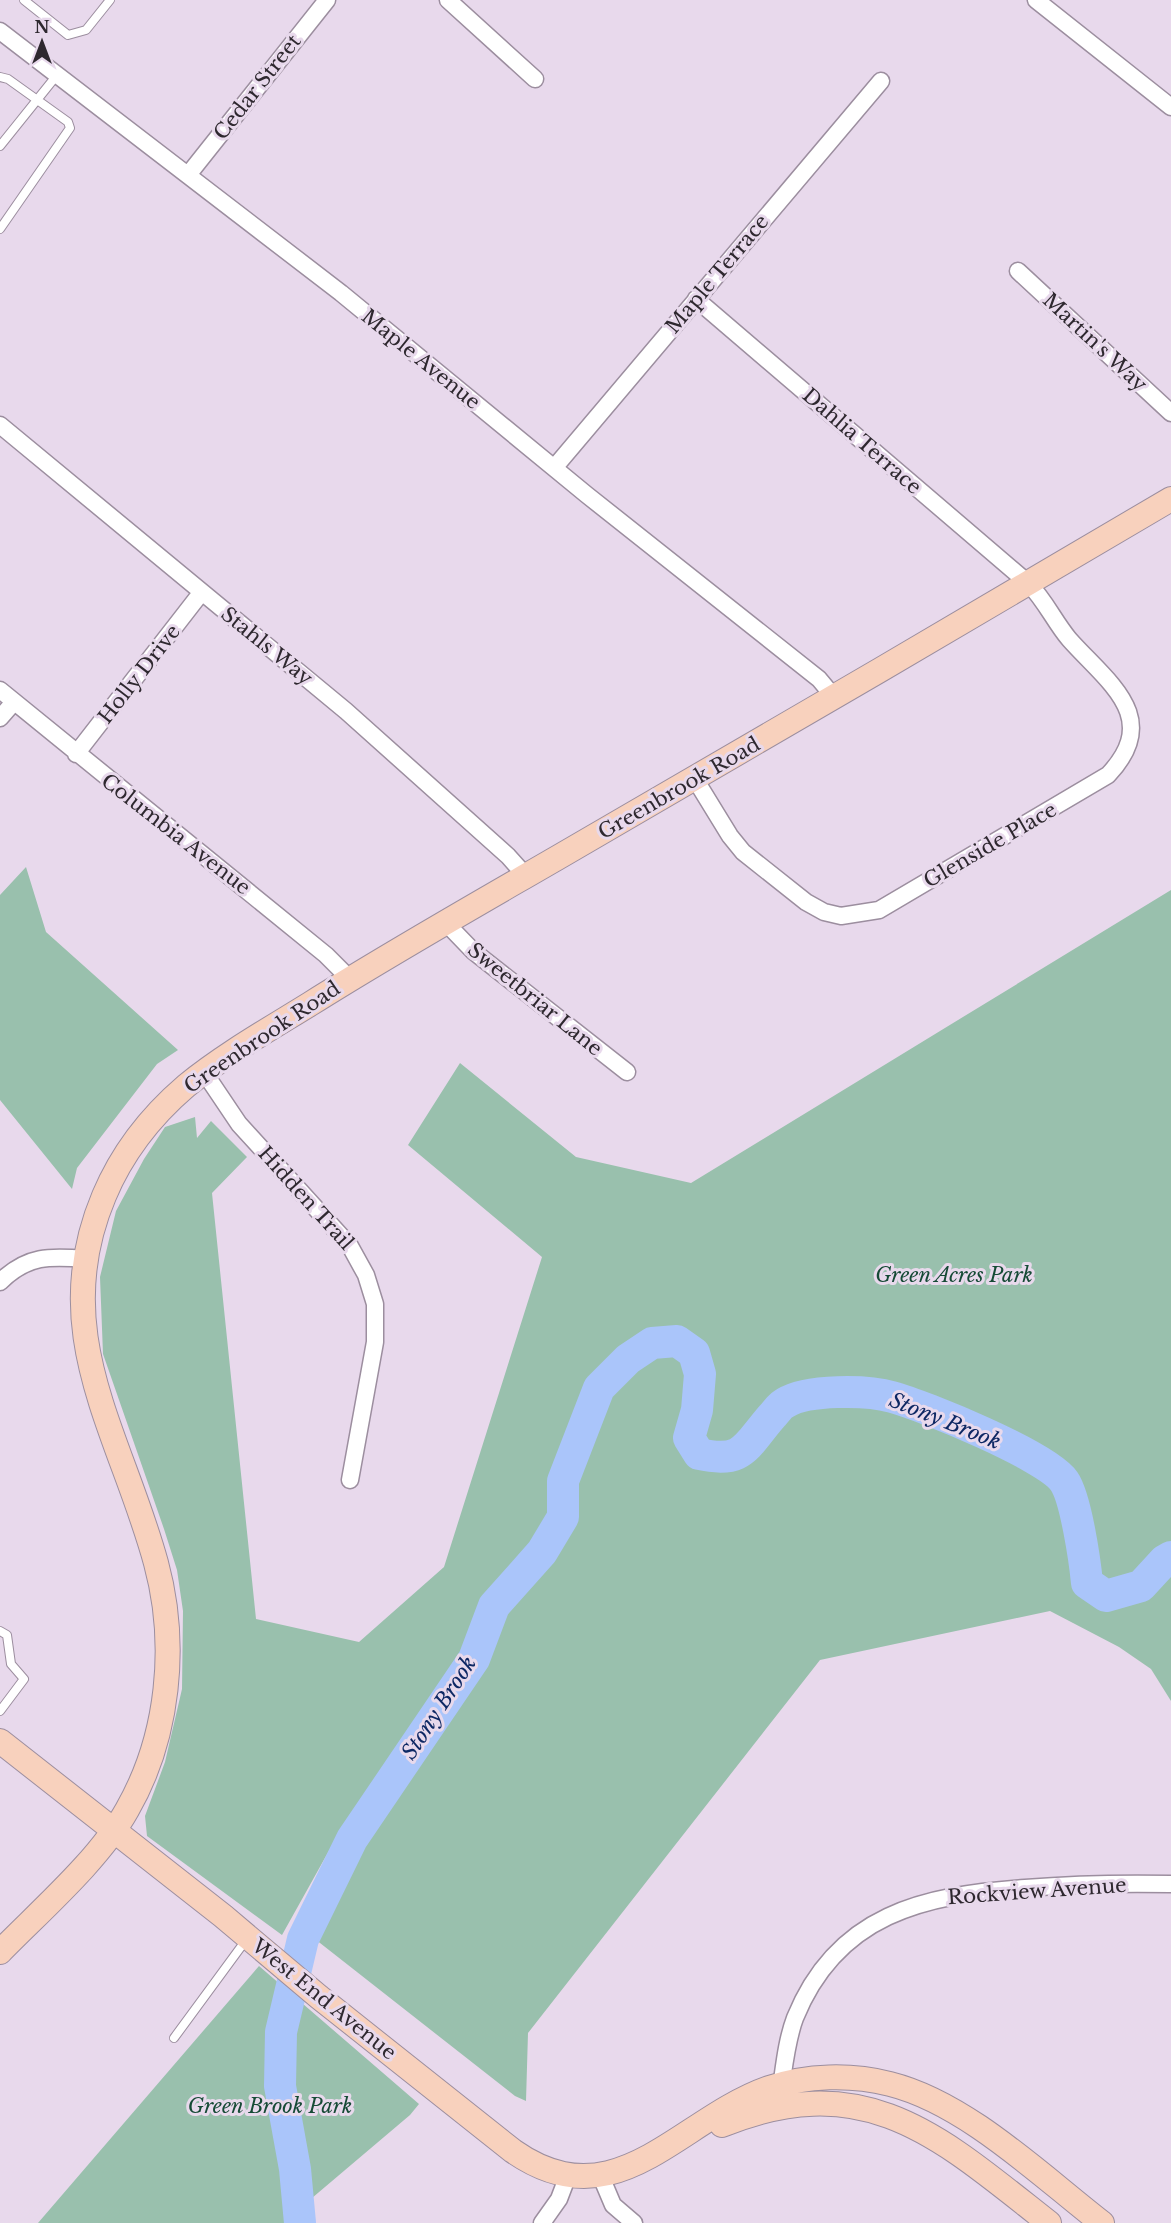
<svg xmlns="http://www.w3.org/2000/svg" width="1171" height="2223" font-family="'Libre Baskerville',serif">
	<rect width="100%" height="100%" fill="#e8d9ec"/>
	<path fill="#99c0ad" d="M 26,867 L 46,932 L 178,1050 L 157,1064 L 77,1168 L 72,1189 L 0,1100 L 0,895 Z
		M 1171,890 L 1171,1701 L 1151,1669 L 1119,1647 L 1050,1611 L 820,1660 L 528,2033 L 526,2101 L 515,2096 L 306,1932 L 351,1825 L 345,1822 L 282,1935 L 147,1836 L 145,1816 L 165,1762 L 182,1689 L 183,1611 L 177,1570 L 164,1529 L 103,1354 L 100,1277 L 116,1211 L 144,1159 L 165,1127 L 195,1117 L 197,1138 L 211,1121 L 247,1157 L 212,1193 L 256,1619 L 359,1642 L 444,1567 L 542,1257 L 408,1145 L 460,1063 L 576,1157 L 691,1183 Z
		M 259,1966 L 419,2104 L 410,2115 L 312,2198 L 304,2223 L 38,2223 Z"/>
	<g fill="none" stroke-linecap="round" stroke-linejoin="round">
		<path stroke="#aac5fa" stroke-width="32" d="M 300,2223 L 295,2169 L 280,2086 L 281,2032 L 303,1939 L 352,1839 L 474,1659 L 494,1606 L 542,1552 L 563,1517 L 563,1481 L 599,1388 L 628,1359 L 652,1343 L 677,1341 L 694,1353 L 700,1374 L 697,1410 L 689,1438 L 699,1454 C 744,1464 745,1447 772,1416 C 776,1412 780,1405 785,1403 C 807,1389 868,1390 892,1397 C 925,1406 1047,1456 1064,1481 C 1076,1498 1085,1562 1087,1583 L 1106,1596 L 1141,1586 L 1164,1561 L 1171,1557"/>
		<g stroke="#9c8e9f" stroke-width="10">
			<path id="lane" d="M 24,0 L 68,35 L 86,30 L 110,0
				M 0,77 L 8,79 L 68,122 L 70,128 L 0,229
				M 0,146 L 57,75
				M 0,1631 L 7,1635 L 11,1664 L 24,1679 L 0,1711
				M 174,2038 L 246,1940"/>
		</g>
		<g stroke="#9c8e9f" stroke-width="19">
			<path id="street" d="M 448,0 L 535,79
				M 1036,0 L 1171,107
				M 0,31 L 341,293 L 587,495 L 819,679 L 834,697
				M 188,175 L 327,0
				M 1018,271 L 1171,413
				M 0,425 L 346,711 L 508,856 L 526,876
				M 554,468 L 881,81
				M 0,690 L 326,955 L 350,979
				M 0,718 L 14,702
				M 76,754 L 201,593
				M 695,779 L 730,836 L 743,852 L 806,902 L 824,912 L 841,916 L 879,910 L 1108,775 C 1163,717 1107,682 1069,639 C 1054,621 1045,600 1028,583 L 696,299
				M 446,923 L 473,951 L 627,1072
				M 204,1072 L 239,1124 L 350,1246 L 366,1275 L 375,1304 L 375,1342 L 350,1480
				M 0,1282 C 27,1255 50,1256 86,1259
				M 780,2094 C 784,2069 786,2042 795,2018 C 837,1914 924,1895 1025,1888 C 1074,1884 1122,1883 1171,1884
				M 602,2179 L 613,2205 L 634,2223
				M 542,2223 L 559,2199 L 567,2178"/>
		</g>
		<g stroke="#9c8e9f" stroke-width="26">
			<path id="secondary" d="M 0,1741 L 223,1916 L 319,1997 L 513,2151 C 616,2223 678,2120 769,2088 C 807,2075 851,2074 890,2084 C 966,2103 1040,2175 1102,2223
				M 0,1952 C 40,1911 99,1860 127,1810 C 169,1737 178,1644 156,1563 C 121,1434 46,1333 104,1196 C 122,1153 151,1116 186,1086 C 224,1055 268,1030 310,1004 C 391,953 474,906 557,858 C 762,740 967,619 1171,499
				M 722,2125 C 867,2066 942,2139 1049,2223"/>
		</g>
		<use href="#lane" stroke="#fff" stroke-width="8"/>
		<use href="#street" stroke="#fff" stroke-width="16"/>
		<use href="#secondary" stroke="#f8d1bd" stroke-width="24"/>
	</g>
	<g text-anchor="middle" stroke-width="6" stroke-linejoin="round" paint-order="stroke">
		<g font-size="20" fill="#2e282f" stroke="#e8d9ec">
			<text transform="translate(257 87) rotate(-52)" y="7">Cedar Street</text>
			<text transform="translate(717 274) rotate(-50)" y="7">Maple Terrace</text>
			<text transform="translate(1095 342) rotate(43)" y="7">Martin's Way</text>
			<text transform="translate(421 359) rotate(39)" y="7">Maple Avenue</text>
			<text transform="translate(862 441) rotate(41)" y="7">Dahlia Terrace</text>
			<text transform="translate(267 646) rotate(39)" y="7">Stahls Way</text>
			<text transform="translate(139 674) rotate(-52)" y="7">Holly Drive</text>
			<text transform="translate(679 788) rotate(-30)" y="7">Greenbrook Road</text>
			<text transform="translate(176 834) rotate(38)" y="7">Columbia Avenue</text>
			<text transform="translate(990 845) rotate(-30)" y="7">Glenside Place</text>
			<text transform="translate(535 999) rotate(39)" y="7">Sweetbriar Lane</text>
			<text transform="translate(262 1037) rotate(-34)" y="7">Greenbrook Road</text>
			<text transform="translate(306 1198) rotate(48)" y="7">Hidden Trail</text>
			<text transform="translate(1037 1891) rotate(-4)" y="7">Rockview Avenue</text>
			<text transform="translate(324 1999) rotate(39)" y="7">West End Avenue</text>
		</g>
		<g font-size="20" font-style="italic" fill="#154a35" stroke="#e8d9ec">
			<text x="954" y="1282">Green Acres Park</text>
			<text x="270" y="2113">Green Brook Park</text>
		</g>
		<g font-size="21" font-style="italic" fill="#0e2864" stroke="#e8d9ec">
			<text transform="translate(945 1421) rotate(22)" y="7">Stony Brook</text>
			<text transform="translate(439 1708) rotate(-57)" y="7">Stony Brook</text>
		</g>
	</g>
	<g transform="translate(42 42)" stroke="#e8d9ec" stroke-width="4.5" paint-order="stroke">
	<path d="M0-4.5L10 22L0 15L-10 22Z" fill="#2e282f"/>
	<text y="-9" font-size="16" font-weight="bold" text-anchor="middle" fill="#2e282f">N</text>
	</g>
</svg>
